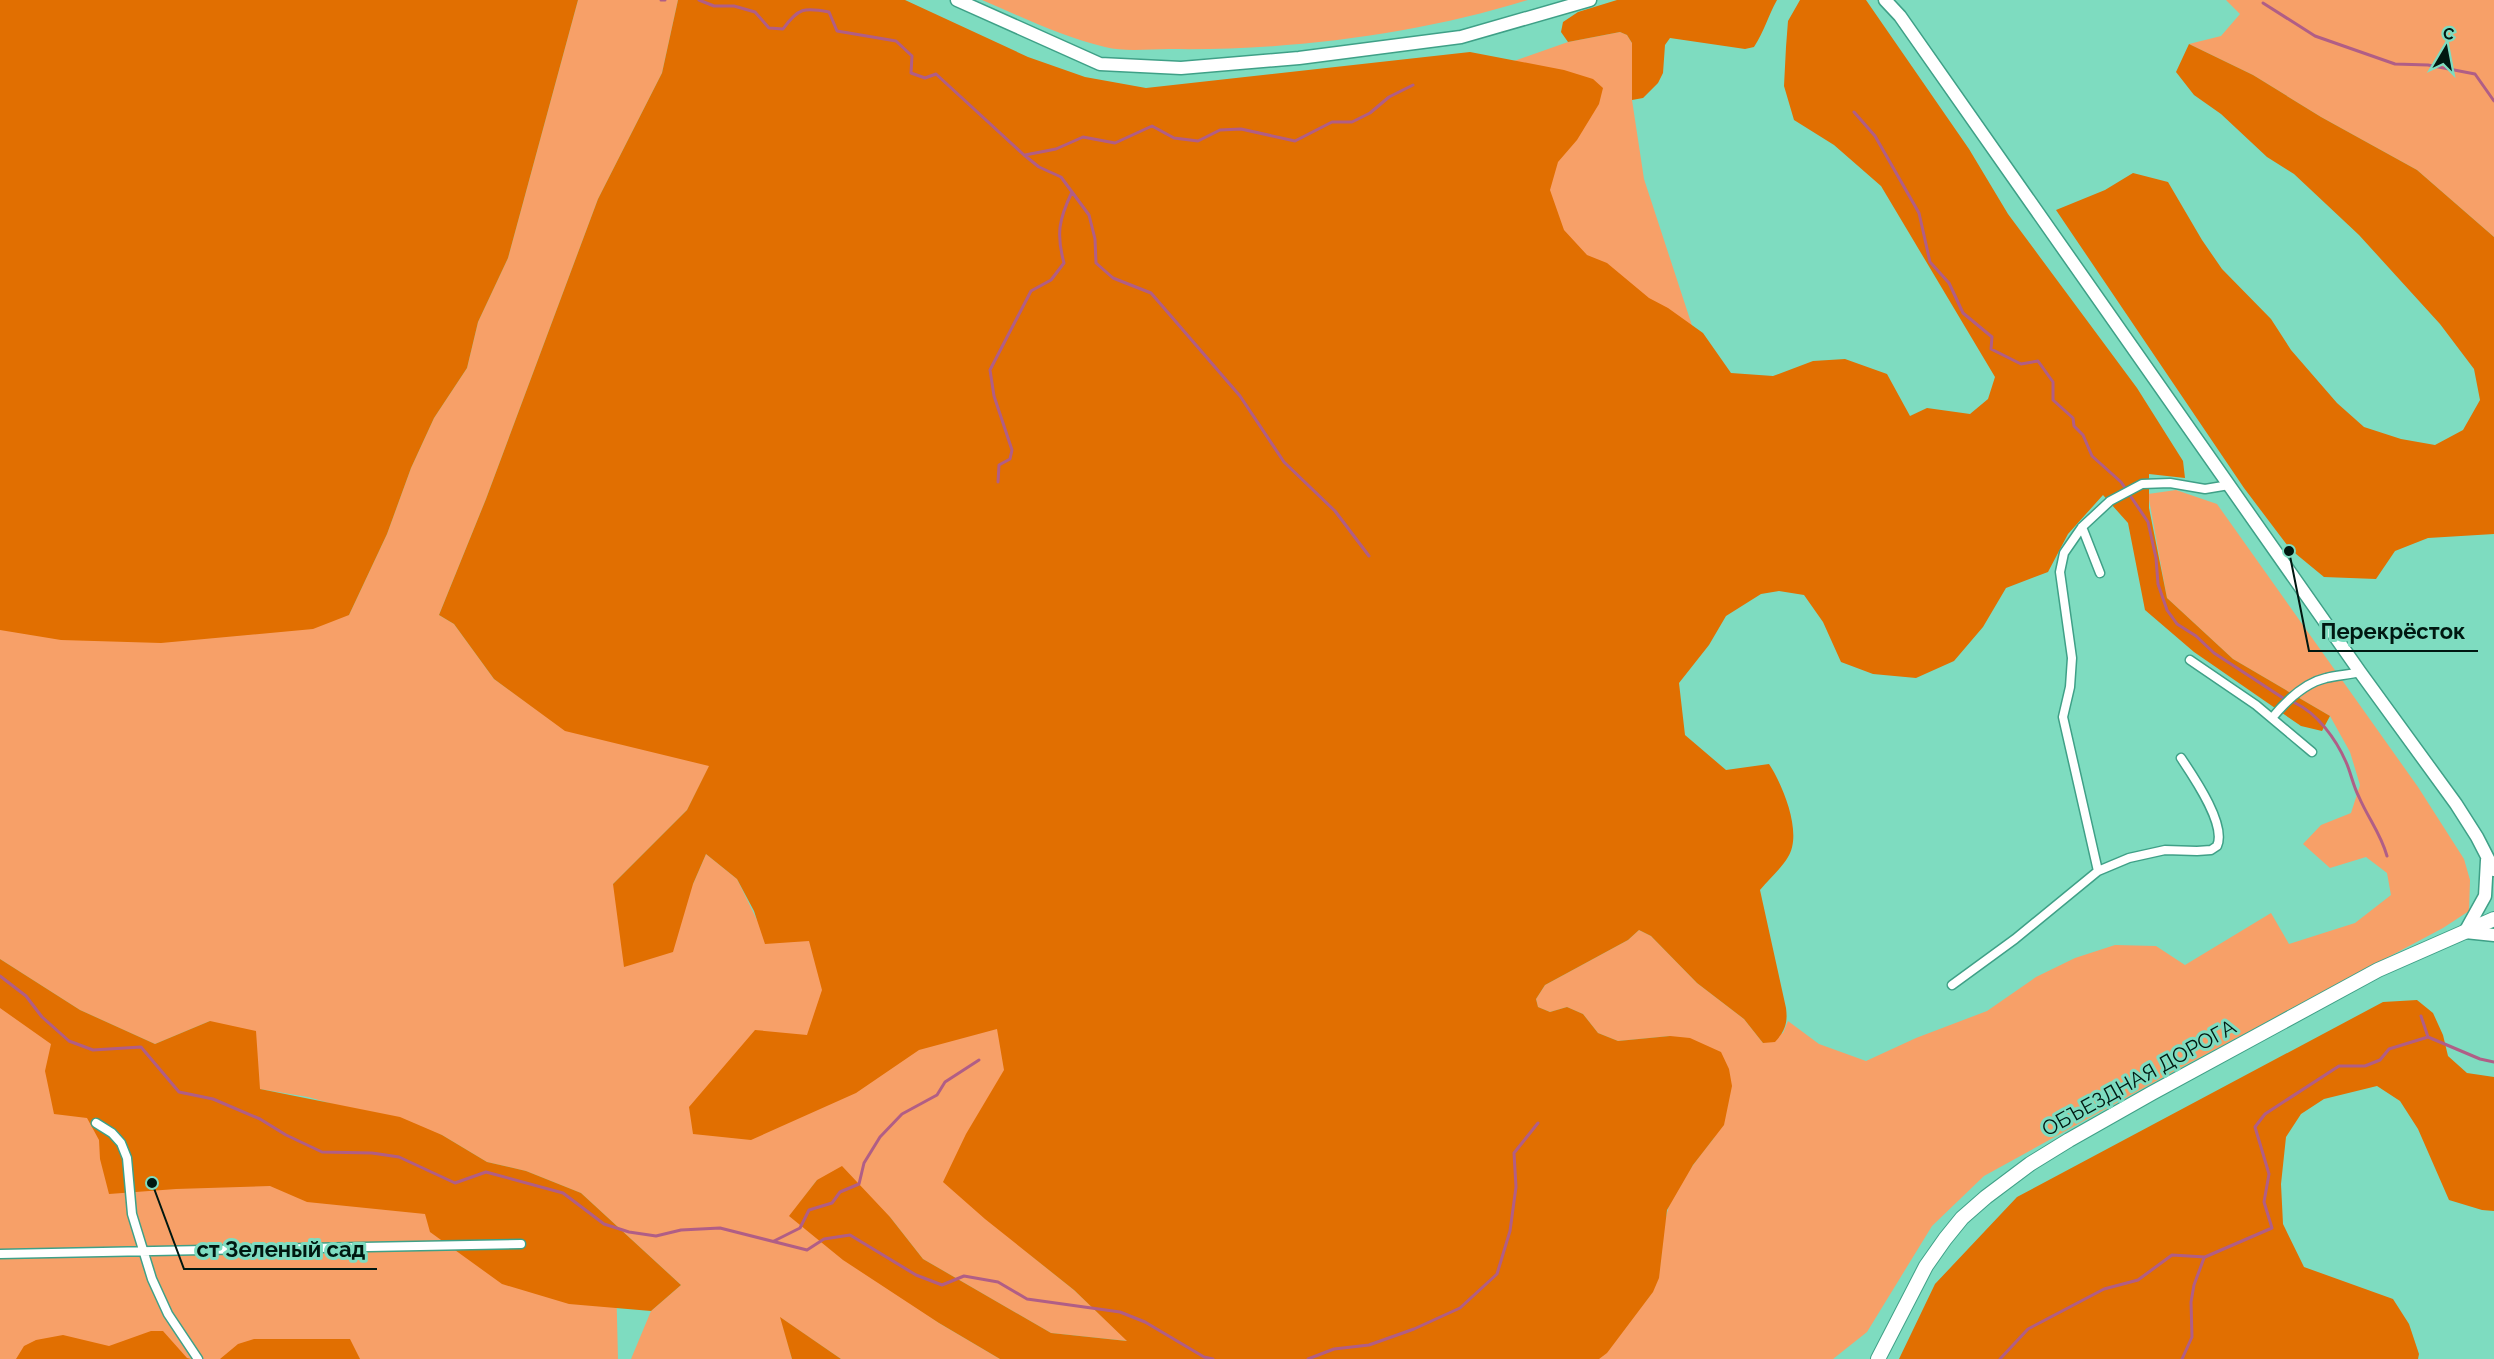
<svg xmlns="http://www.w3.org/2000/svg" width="2494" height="1359" font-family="Raleway,sans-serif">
	<rect width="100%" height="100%" fill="#7edcc0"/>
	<path fill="#f7a068" d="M 578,0 L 678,0 L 662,73 L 598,199 L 486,499 L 439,615 L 454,624 L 494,679 L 565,730 L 710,765 L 687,810 L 613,884 L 693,884 L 706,854 L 737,879 L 757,920 L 1497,67 L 1568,42 L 1620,32 L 1627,35 L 1632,43 L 1632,100 L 1644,179 L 1721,414 L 1724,572 L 1501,1037 L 1645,1302 C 1666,1279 1659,1241 1667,1213 C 1672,1191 1700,1155 1714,1138 L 1670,1036 L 1618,1041 L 1598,1033 L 1583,1014 L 1567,1007 L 1550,1012 L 1538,1007 L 1536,999 L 1545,985 L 1628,940 L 1639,930 L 1651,936 L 1697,983 L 1744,1019 L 1763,1043 L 1783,1033 L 1788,1021 L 1819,1044 L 1866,1061 L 1916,1038 L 1987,1011 L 2036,977 L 2075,958 L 2115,945 L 2156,946 L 2185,965 L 2271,913 L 2289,944 L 2355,923 L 2391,895 L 2387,873 L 2366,857 L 2330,868 L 2303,844 L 2321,825 L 2351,813 L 2360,785 L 2350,752 L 2330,716 L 2233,659 L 2167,598 L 2148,494 L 2176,490 L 2217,504 L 2418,787 L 2464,859 L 2470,880 L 2469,911 L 2443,928 L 2167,1075 L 1984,1176 L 1932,1226 L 1867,1332 L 1833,1359 L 1181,1359 L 1023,1249 L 1074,1290 L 1128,1341 L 1051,1333 L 923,1259 L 890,1217 L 817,1180 L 790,1216 L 939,1323 L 1000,1359 L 841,1359 L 781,1318 L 792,1359 L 631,1359 L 651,1311 L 681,1285 L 581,1193 L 526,1171 L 487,1162 L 442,1135 L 308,1097 L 260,1089 L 210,1021 L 155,1044 L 80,1010 L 0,959 L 0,630 L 349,615 L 387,534 L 411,468 L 434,418 L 467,368 L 478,322 L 508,258 Z
		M 982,0 L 1528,0 C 1416,35 1286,51 1169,49 C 1149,49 1125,52 1105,47 C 1063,37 1022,17 982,0 Z
		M 2226,0 L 2494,0 L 2494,237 L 2417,170 L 2321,117 L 2253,75 L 2189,44 L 2221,36 L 2240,14 Z
		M 0,985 L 411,1194 L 616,1277 L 618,1359 L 0,1359 Z"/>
	<path fill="#e16f01" d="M 0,0 L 578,0 L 508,258 L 478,322 L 467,368 L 434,418 L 411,468 L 387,534 L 349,615 L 313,629 L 161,643 L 61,640 L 0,630 Z
		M 678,0 L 905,0 L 1028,57 L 1085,77 L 1146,88 L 1470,52 L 1564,70 L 1593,79 L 1603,88 L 1599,104 L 1577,140 L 1558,162 L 1550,190 L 1564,230 L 1587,255 L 1607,263 L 1649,298 L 1668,308 L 1703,333 L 1731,373 L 1773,376 L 1813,361 L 1845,359 L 1887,374 L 1910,416 L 1927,408 L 1970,414 L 1988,399 L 1995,377 L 1881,186 L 1834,145 L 1794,120 L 1784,86 L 1786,47 L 1788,21 L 1800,0 L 1866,0 L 1969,149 L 2008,214 L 2137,388 L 2183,461 L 2185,478 L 2149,474 L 2149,508 L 2167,598 L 2233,659 L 2330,716 L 2322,731 L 2301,726 L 2194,652 L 2145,610 L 2128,523 L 2103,495 L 2068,534 L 2048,572 L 2006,588 L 1983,627 L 1954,661 L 1916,678 L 1873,674 L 1841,662 L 1823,622 L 1804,595 L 1779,591 L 1761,594 L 1726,616 L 1709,645 L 1679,683 L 1685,735 L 1726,770 L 1769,764 C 1783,785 1803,834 1788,857 C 1781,869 1769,879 1760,890 L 1786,1008 C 1788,1023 1785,1031 1775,1042 L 1763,1043 L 1744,1019 L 1697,983 L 1651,936 L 1639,930 L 1628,940 L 1545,985 L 1536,999 L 1538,1007 L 1550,1012 L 1567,1007 L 1583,1014 L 1598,1033 L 1618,1041 L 1670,1036 L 1690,1038 L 1721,1052 L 1729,1069 L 1732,1086 L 1724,1125 L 1693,1165 L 1667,1210 L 1659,1278 L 1653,1292 L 1607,1353 L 1599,1359 L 1000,1359 L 939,1323 L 843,1260 L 789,1216 L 817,1180 L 842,1166 L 890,1217 L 923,1259 L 1051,1333 L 1127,1341 L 1074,1290 L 985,1219 L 943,1182 L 966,1134 L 1004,1070 L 997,1029 L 919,1050 L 856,1093 L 751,1140 L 693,1134 L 689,1107 L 755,1030 L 807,1035 L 822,990 L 809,941 L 765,944 L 754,911 L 737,879 L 706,854 L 693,884 L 673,952 L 624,967 L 613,884 L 687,810 L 709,766 L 565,731 L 494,679 L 454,624 L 439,615 L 486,499 L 598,199 L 662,73 Z
		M 1617,0 L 1777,0 C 1768,16 1764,32 1754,47 L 1745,49 L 1670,38 L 1665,45 L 1663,73 L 1658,83 L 1643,98 L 1632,100 L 1632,43 L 1627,35 L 1620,32 L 1568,42 L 1561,32 L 1563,22 L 1578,12 Z
		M 2189,44 L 2253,75 L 2321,117 L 2417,170 L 2494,237 L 2494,534 L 2428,538 L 2395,551 L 2376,579 L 2324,577 L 2290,549 L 2244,488 L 2056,210 L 2105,190 L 2133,173 L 2168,182 L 2202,240 L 2222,269 L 2271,319 L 2291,350 L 2337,403 L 2364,427 L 2401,439 L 2435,445 L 2463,430 L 2480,400 L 2474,369 L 2440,324 L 2359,235 L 2294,174 L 2267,157 L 2221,114 L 2194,95 L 2176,72 Z
		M 0,959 L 80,1010 L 155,1044 L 210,1021 L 256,1031 L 260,1089 L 400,1117 L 442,1135 L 487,1162 L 526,1171 L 581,1193 L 681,1285 L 651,1311 L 569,1304 L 502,1284 L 430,1232 L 425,1214 L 307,1202 L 270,1186 L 176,1189 L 109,1194 L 100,1159 L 99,1140 L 87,1118 L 54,1114 L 45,1071 L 51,1044 L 0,1008 Z
		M 2417,1000 L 2433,1013 L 2443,1035 L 2448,1056 L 2467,1073 L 2494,1077 L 2494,1211 L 2482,1210 L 2449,1200 L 2418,1129 L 2400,1101 L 2377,1086 L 2324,1099 L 2301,1114 L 2286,1137 L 2281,1184 L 2283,1224 L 2304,1267 L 2393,1299 L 2409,1324 L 2419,1354 L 2418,1359 L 1899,1359 L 1935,1284 L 2017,1197 L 2383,1002 Z
		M 780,1317 L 841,1359 L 792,1359 Z
		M 151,1331 L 163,1331 L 187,1358 L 191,1359 L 16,1359 L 24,1346 L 36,1340 L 63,1335 L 109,1346 Z
		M 254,1339 L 350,1339 L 360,1359 L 220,1359 L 238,1344 Z"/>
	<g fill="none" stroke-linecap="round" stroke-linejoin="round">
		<path stroke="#b05e86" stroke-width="3" d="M 661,0 L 665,0
			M 699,0 L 714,6 L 734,6 L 755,12 L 769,28 L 783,29 C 798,8 804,7 829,12 L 837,31 L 896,41 L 912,56 L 911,73 L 925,78 L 936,74 L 1024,155 L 1039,167 L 1061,177 L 1089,215 L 1095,239 L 1096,263 L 1113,278 L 1151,293 L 1240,396 L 1284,462 L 1335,511 L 1369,556
			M 2263,3 L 2315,36 L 2395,64 L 2428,65 L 2475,74 L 2494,101
			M 1854,112 L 1875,136 L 1919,213 L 1930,262 L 1949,283 L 1963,313 L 1992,337 L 1991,349 L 2021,364 L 2038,361 L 2053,382 L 2053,400 L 2073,418 L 2074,426 L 2083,435 L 2092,456 L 2121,482 L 2148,522 L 2156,558 L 2158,584 L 2167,610 L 2177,624 L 2196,636 L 2214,653 L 2283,698
			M 1025,155 L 1056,149 L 1083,137 L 1115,143 L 1152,126 L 1174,138 L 1198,141 L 1220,130 L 1241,129 L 1295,141 L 1332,122 L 1352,122 L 1370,113 L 1389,97 L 1413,85
			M 998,482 L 999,465 L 1010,459 L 1012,450 L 994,396 L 990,370 L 1031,291 L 1051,280 L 1064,263 C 1056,234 1059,219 1072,192
			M 2295,703 C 2317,713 2336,739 2346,762 C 2351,773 2353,786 2359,797 C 2368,818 2381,834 2387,856
			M 0,976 L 26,996 L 42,1017 L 69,1041 L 93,1050 L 141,1047 L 179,1092 L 213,1099 L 260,1119 L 286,1135 L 322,1152 L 372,1153 L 399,1157 L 455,1183 L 486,1172 L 563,1193 L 604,1224 L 629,1232 L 656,1236 L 681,1230 L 720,1228 L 807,1250 L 824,1239 L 850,1235 L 916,1275 L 942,1285 L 964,1276 L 998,1282 L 1027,1299 L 1120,1312 L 1145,1322 L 1204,1357 L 1213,1359
			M 2421,1016 L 2428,1037
			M 774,1241 L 800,1228 L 809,1210 L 832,1203 L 840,1192 L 859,1184 L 864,1163 L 880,1137 L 902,1114 L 937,1095 L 945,1082 L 979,1060
			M 1308,1359 L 1334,1349 L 1369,1345 L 1414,1329 L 1460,1308 L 1497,1274 L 1510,1231 L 1516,1187 L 1514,1153 L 1538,1123
			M 2000,1359 L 2028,1329 L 2104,1289 L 2138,1280 L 2172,1255 L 2205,1257 L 2272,1228 L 2264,1202 L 2269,1174 L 2255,1127 L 2265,1114 L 2339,1066 L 2365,1066 L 2380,1060 L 2389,1049 L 2428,1037 L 2480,1059 L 2494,1062
			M 2182,1359 L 2192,1337 L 2191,1302 L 2194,1285 L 2204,1258"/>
		<g stroke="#3fa087" stroke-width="11">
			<path id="street" d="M 2082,527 L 2100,573
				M 2190,660 L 2256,705 L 2312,752
				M 2272,718 C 2286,701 2304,683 2326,678 C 2337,675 2348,675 2360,672
				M 2098,871 L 2063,717 L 2070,687 L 2072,658 L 2060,572 L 2064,553 L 2082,527 L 2110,501 L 2142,484 L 2170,483 L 2205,489 L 2229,485
				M 1952,985 L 2015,939 L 2098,871 L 2129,858 L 2165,850 L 2197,851 L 2211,850 L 2217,846 C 2227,825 2193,776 2181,758
				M 96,1123 L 112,1133 L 121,1143 L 127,1158 L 132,1214 L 152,1279 L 168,1314 L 198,1359
				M 0,1254 L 521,1244"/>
		</g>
		<g stroke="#3fa087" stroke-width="15">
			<path id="secondary" d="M 957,0 L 1100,64 L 1181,68 L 1299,58 L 1461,37 L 1590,0
				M 1885,0 L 1900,16 L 2360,672 L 2456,804 L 2477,837 L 2494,870
				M 2487,860 L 2485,896 L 2465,932 L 2494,935"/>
		</g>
		<g stroke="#3fa087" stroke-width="16">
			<path id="primary" d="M 1878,1359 L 1926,1266 L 1945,1239 L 1962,1218 L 1986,1197 L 2030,1164 L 2069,1140 L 2152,1093 L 2378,970 L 2494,919"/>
		</g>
		<use href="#street" stroke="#fff" stroke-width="8"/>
		<use href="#secondary" stroke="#fff" stroke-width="12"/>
		<use href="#primary" stroke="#fff" stroke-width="14"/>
	</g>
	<g text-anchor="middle" stroke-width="6" stroke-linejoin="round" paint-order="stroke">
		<g font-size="21" fill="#001811" stroke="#7edcc0">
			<text transform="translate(2139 1078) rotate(-29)" y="7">ОБЪЕЗДНАЯ ДОРОГА</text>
		</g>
	</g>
	<path fill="none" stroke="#001811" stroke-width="2" d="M2289 551L2309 651H2478M152 1183L184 1269H377"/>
	<g fill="#001811" stroke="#7edcc0" stroke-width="2">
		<circle cx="2289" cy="551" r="6"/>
		<circle cx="152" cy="1183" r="6"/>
	</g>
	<g font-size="22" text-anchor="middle" font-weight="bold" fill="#001811" stroke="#7edcc0" stroke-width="6" stroke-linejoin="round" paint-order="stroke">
		<text x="2393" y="639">Перекрёсток</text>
		<text x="281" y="1257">ст Зеленый сад</text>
	</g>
	<g transform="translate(2446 48) rotate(10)" stroke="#7edcc0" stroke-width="4.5" paint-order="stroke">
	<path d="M0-4.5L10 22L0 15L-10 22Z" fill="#001811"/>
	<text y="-9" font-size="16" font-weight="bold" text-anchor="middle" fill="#001811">С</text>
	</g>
</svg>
